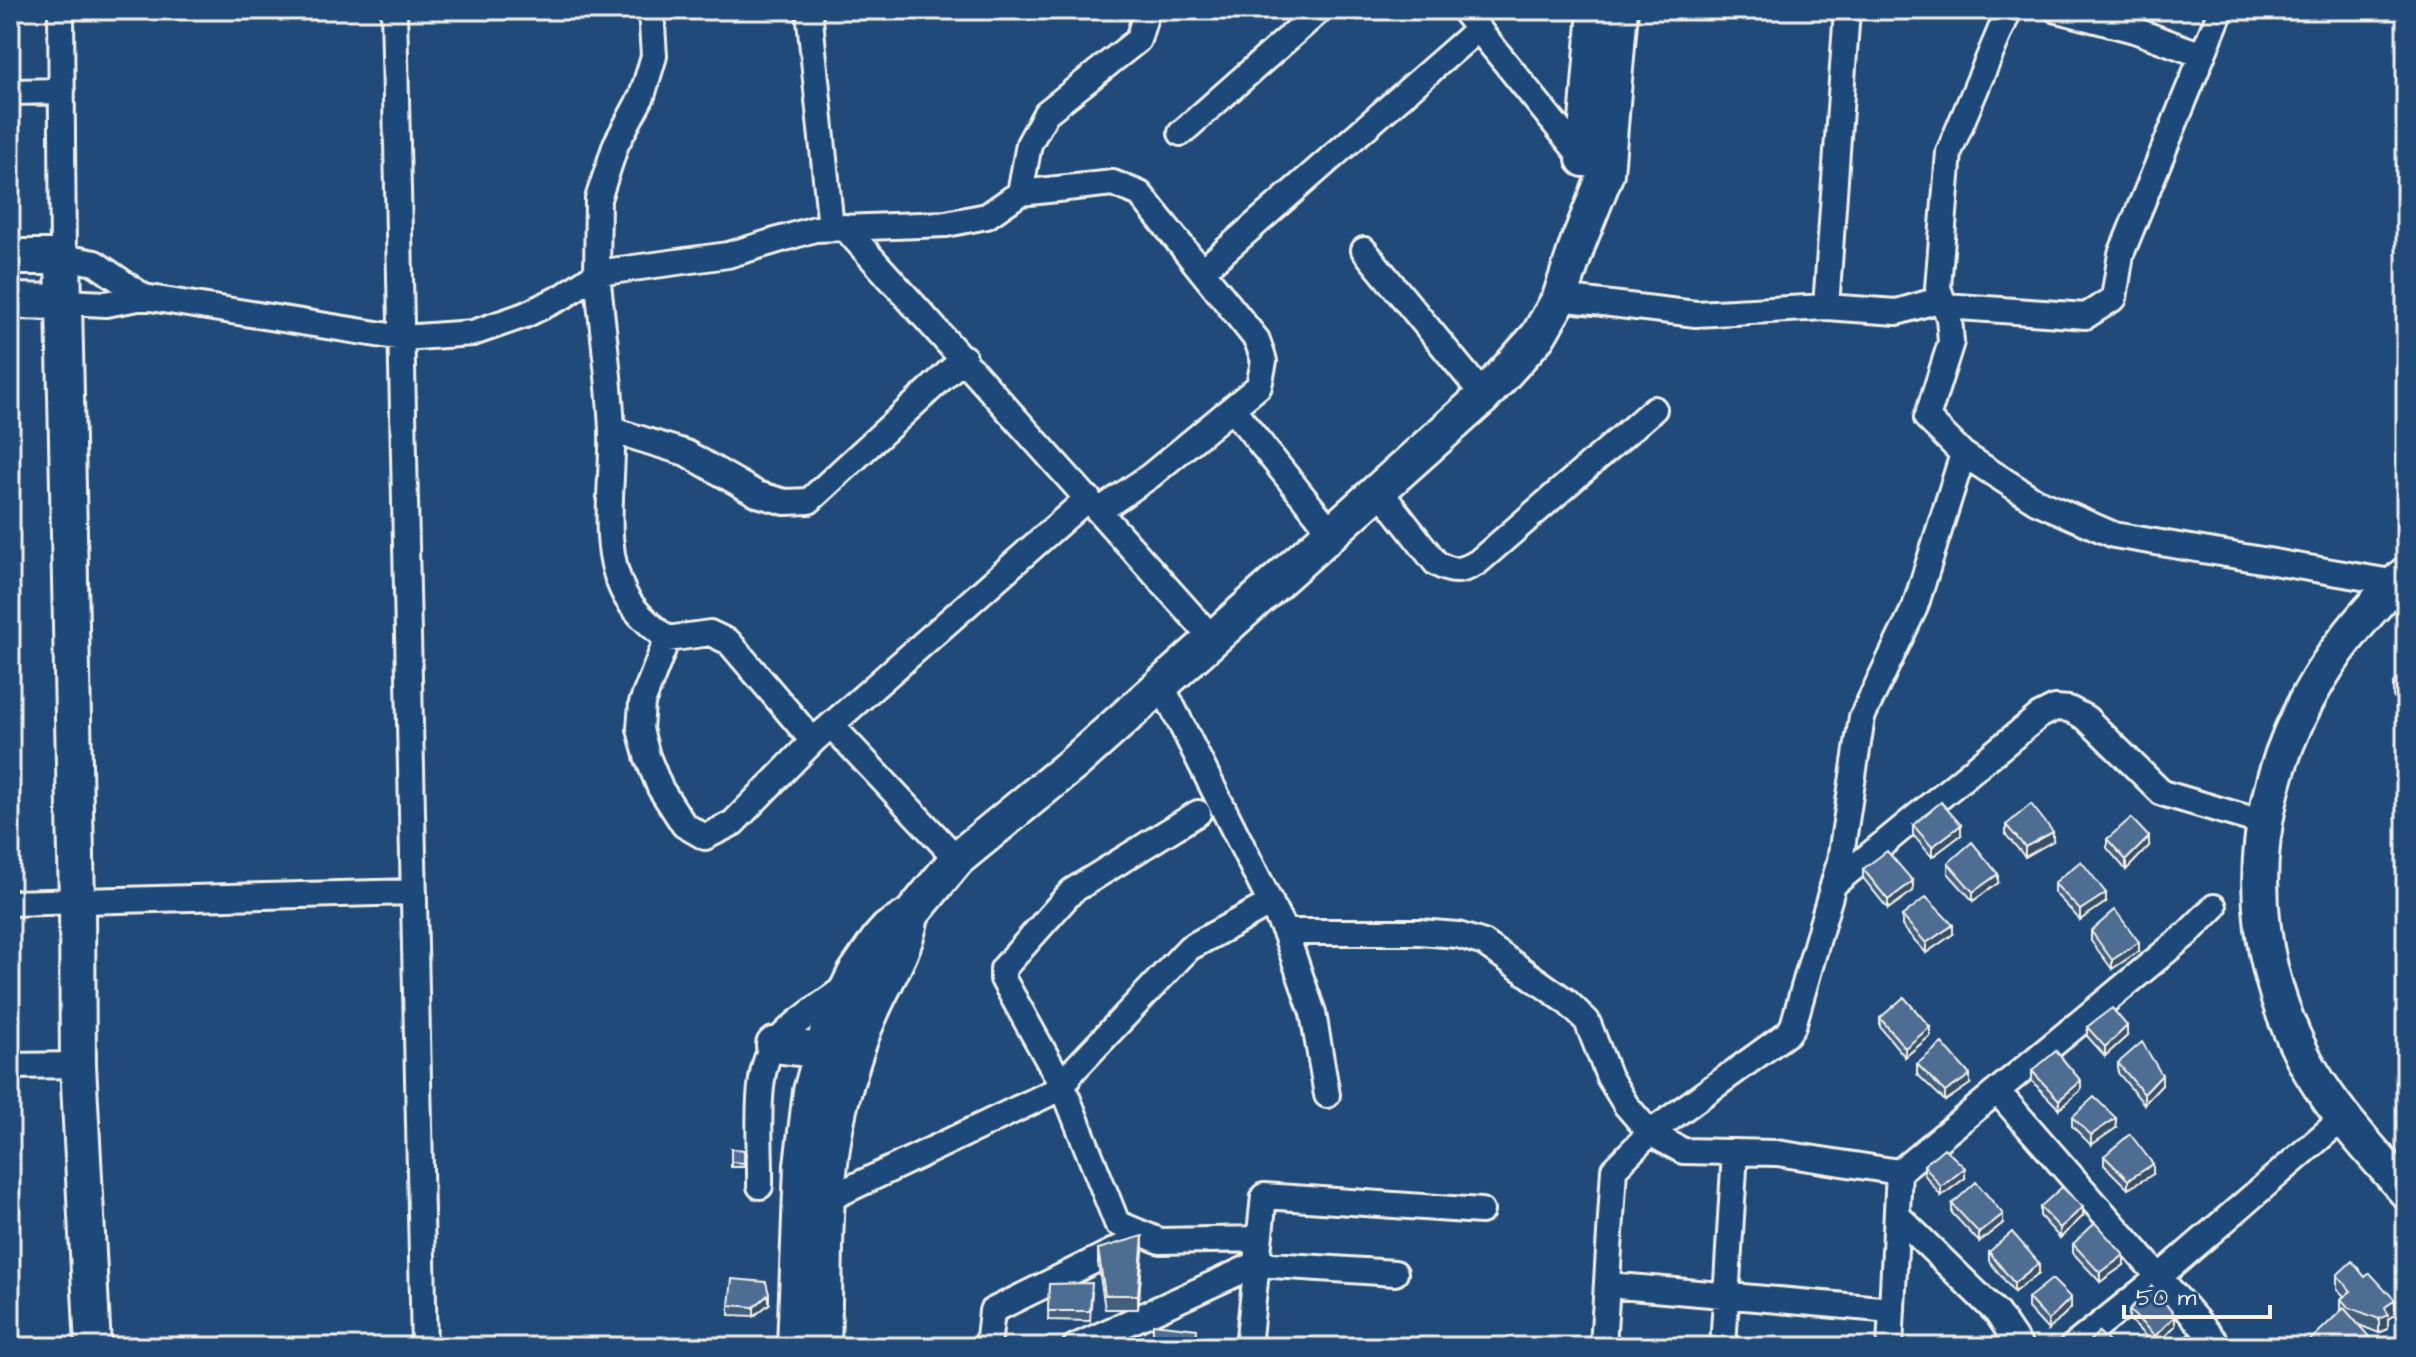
<svg xmlns="http://www.w3.org/2000/svg" width="2416" height="1357" font-family="'Architects Daughter',sans-serif">
	<rect width="100%" height="100%" fill="#1f4a7a"/>
	<filter id="ink" filterUnits="userSpaceOnUse"><feTurbulence type="fractalNoise" baseFrequency=".0125" numOctaves="2"/><feDisplacementMap in="SourceGraphic" scale="16" xChannelSelector="R" yChannelSelector="G"/><feConvolveMatrix kernelMatrix="1 2 1 2 8 2 1 2 1" color-interpolation-filters="sRGB"/></filter>
	<g filter="url(#ink)">
		<g fill="none" stroke-linecap="round" stroke-linejoin="round">
			<g stroke="#f4f1e8" stroke-width="30">
				<path id="street" d="M 61,10 L 63,257 L 95,263 L 144,297
					M 394,10 L 424,1347
					M 651,10 L 654,56 L 642,96 L 616,144 L 598,199 L 597,273 L 728,255 L 815,229 L 946,224 L 987,216 L 1020,193 L 1029,144 L 1046,113 L 1138,40 L 1147,10
					M 809,10 L 831,228
					M 1463,10 L 1584,160
					M 2009,10 L 1949,152 L 1938,288 L 1949,318 L 1951,342 L 1927,418 L 1963,454 L 2036,501 L 2114,535 L 2397,583
					M 2057,10 L 2134,30 L 2202,55
					M 10,92 L 62,91
					M 1181,133 L 1320,10
					M 1020,193 L 1113,183 L 1140,194 L 1257,340 L 1264,361 L 1259,386 L 1150,476 L 1099,511
					M 844,227 L 1213,639
					M 1364,250 L 1484,396
					M 1202,271 L 1478,29
					M 1560,298 L 1696,314 L 1826,307 L 1897,312 L 1942,299
					M 65,302 L 106,304 L 144,297 L 402,338 L 473,333 L 525,315 L 564,296 L 597,273 C 602,325 610,379 612,431 C 614,484 599,546 625,595 C 635,613 652,626 667,639 L 710,633 L 729,642 L 813,741
					M 1945,306 L 2086,316 L 2114,298 L 2121,254 L 2221,10
					M 1826,307 L 1847,10
					M 1232,408 L 1332,533
					M 612,430 L 686,453 L 757,494 L 785,502 L 809,501 L 964,358
					M 1379,490 L 1436,563 C 1452,573 1462,572 1478,562 L 1654,409
					M 667,639 L 642,703 L 640,729 L 647,756 L 660,788 L 684,825 L 705,837 L 733,823 L 813,741 L 1088,498
					M 1161,684 L 1285,932 L 1313,1013 L 1327,1095
					M 831,725 L 957,859
					M 1834,884 L 2039,716 L 2055,708 L 2069,709 L 2086,718 L 2162,793 L 2264,823
					M 10,903 L 414,892
					M 1285,932 L 1419,932 L 1458,935 L 1484,943 L 1566,1001 L 1587,1021 L 1609,1077 L 1626,1105 L 1650,1133 L 1683,1151 L 1777,1153 L 1899,1172 L 1890,1347
					M 10,1066 L 78,1065
					M 1997,1091 L 2220,1347
					M 1899,1172 L 2187,934 L 2214,907
					M 760,1186 C 761,1151 753,1074 773,1047 C 789,1025 822,1005 844,988
					M 828,1199 L 1063,1087 L 1003,979 L 1003,969 L 1072,891 L 1198,813
					M 1899,1217 L 1997,1313 L 2020,1347
					M 1259,1239 L 1160,1241 L 1117,1223 L 1063,1087 L 1071,1073 L 1189,948 L 1271,903
					M 1608,1285 L 1892,1310
					M 988,1347 L 992,1311 L 1126,1245
					M 1075,1347 L 1257,1264 L 1395,1273
					M 1248,1347 L 1264,1196 L 1481,1211
					M 1603,1347 L 1614,1169 L 1650,1133 L 1788,1033 L 1793,1026 L 1840,861 L 1862,717 L 1915,607 L 1963,454
					M 1723,1347 L 1735,1152
					M 2072,1347 L 2158,1278 L 2343,1118"/>
			</g>
			<g stroke="#f4f1e8" stroke-width="40">
				<path id="secondary" d="M 1584,159 L 1596,10
					M 10,257 L 63,257 L 77,902 L 78,1065 L 93,1347
					M 10,301 L 65,302
					M 2406,574 C 2267,700 2216,885 2303,1057 C 2329,1107 2370,1149 2406,1191
					M 774,1045 L 806,1049 L 843,1062
					M 795,1347 L 802,1165 L 811,1091 L 829,1026 L 855,974 L 879,939 L 888,929 L 911,915 L 957,859 L 1074,763 L 1484,396 L 1538,336 L 1560,298 L 1578,243 L 1606,173 L 1620,10
					M 823,1347 C 826,1264 821,1177 842,1097 C 850,1068 859,1038 872,1010 C 886,978 906,950 911,915"/>
			</g>
			<use href="#street" stroke="#1f4a7a" stroke-width="24"/>
			<use href="#secondary" stroke="#1f4a7a" stroke-width="34"/>
		</g>
		<path fill="#425f7e" stroke="#f4f1e8" stroke-width="2" d="M 2406,673 L 2406,714 L 2393,697 L 2393,683 Z
			M 1913,825 L 1961,835 L 1932,857 L 1913,835 Z
			M 2006,825 L 2053,841 L 2025,857 L 2006,835 Z
			M 2107,839 L 2149,846 L 2126,870 L 2107,848 Z
			M 1948,863 L 1998,883 L 1973,901 L 1948,873 Z
			M 1863,869 L 1913,891 L 1888,909 L 1863,878 Z
			M 2054,883 L 2106,902 L 2080,920 L 2054,892 Z
			M 1902,916 L 1953,934 L 1926,953 L 1902,926 Z
			M 2091,931 L 2139,951 L 2112,969 L 2091,941 Z
			M 1880,1018 L 1930,1036 L 1905,1057 L 1880,1027 Z
			M 2087,1027 L 2127,1036 L 2105,1056 L 2087,1036 Z
			M 2118,1063 L 2162,1085 L 2144,1104 L 2118,1073 Z
			M 1917,1064 L 1970,1084 L 1945,1101 L 1917,1074 Z
			M 2032,1071 L 2081,1090 L 2059,1109 L 2032,1081 Z
			M 2072,1117 L 2116,1128 L 2091,1145 L 2072,1126 Z
			M 731,1149 L 744,1150 L 744,1167 L 731,1167 Z
			M 2104,1156 L 2153,1174 L 2128,1189 L 2104,1165 Z
			M 1924,1165 L 1965,1178 L 1941,1196 L 1924,1174 Z
			M 1952,1204 L 2003,1223 L 1979,1242 L 1952,1213 Z
			M 2040,1207 L 2083,1216 L 2060,1238 L 2040,1216 Z
			M 2073,1244 L 2124,1265 L 2100,1282 L 2073,1253 Z
			M 1098,1249 L 1143,1250 L 1138,1309 L 1105,1309 L 1098,1263 Z
			M 1989,1252 L 2039,1273 L 2014,1292 L 1989,1261 Z
			M 2337,1275 L 2395,1314 L 2388,1319 L 2388,1329 L 2379,1333 L 2359,1325 L 2341,1312 L 2341,1299 L 2344,1296 L 2337,1289 Z
			M 1049,1284 L 1092,1292 L 1090,1321 L 1048,1320 Z
			M 2028,1298 L 2071,1308 L 2048,1330 L 2028,1308 Z
			M 769,1304 L 754,1316 L 729,1315 L 729,1305 Z
			M 2129,1310 L 2175,1326 L 2155,1346 L 2129,1319 Z"/>
		<path fill="#364d66" stroke="#f4f1e8" stroke-width="2" d="M 1961,825 L 1961,835 L 1932,857 L 1932,847 Z
			M 2053,832 L 2053,841 L 2025,857 L 2025,847 Z
			M 2149,837 L 2149,846 L 2126,870 L 2126,860 Z
			M 1998,874 L 1998,883 L 1973,901 L 1973,892 Z
			M 1913,881 L 1913,891 L 1888,909 L 1888,900 Z
			M 2106,893 L 2106,902 L 2080,920 L 2080,910 Z
			M 1953,925 L 1953,934 L 1926,953 L 1926,943 Z
			M 2139,942 L 2139,951 L 2112,969 L 2112,960 Z
			M 2127,1026 L 2127,1036 L 2105,1056 L 2105,1047 Z
			M 1930,1027 L 1930,1036 L 1905,1057 L 1905,1048 Z
			M 1970,1075 L 1970,1084 L 1945,1101 L 1945,1092 Z
			M 2162,1075 L 2162,1085 L 2144,1104 L 2144,1094 Z
			M 2081,1081 L 2081,1090 L 2059,1109 L 2059,1100 Z
			M 2116,1118 L 2116,1128 L 2091,1145 L 2091,1135 Z
			M 2153,1164 L 2153,1174 L 2128,1189 L 2128,1180 Z
			M 1965,1168 L 1965,1178 L 1941,1196 L 1941,1187 Z
			M 2083,1207 L 2083,1216 L 2060,1238 L 2060,1228 Z
			M 2003,1214 L 2003,1223 L 1979,1242 L 1979,1233 Z
			M 1143,1236 L 1143,1250 L 1138,1309 L 1138,1295 Z
			M 2124,1255 L 2124,1265 L 2100,1282 L 2100,1273 Z
			M 2039,1263 L 2039,1273 L 2014,1292 L 2014,1283 Z
			M 769,1294 L 769,1304 L 754,1316 L 754,1307 Z
			M 2071,1298 L 2071,1308 L 2048,1330 L 2048,1320 Z
			M 2395,1300 L 2395,1314 L 2388,1319 L 2388,1329 L 2379,1333 L 2379,1319 L 2385,1307 Z
			M 2175,1316 L 2175,1326 L 2155,1346 L 2155,1336 Z"/>
		<path fill="#4d6e92" stroke="#f4f1e8" stroke-width="2" d="M 2406,673 L 2406,700 L 2393,683 Z
			M 1941,802 L 1961,825 L 1932,847 L 1913,825 Z
			M 2031,804 L 2053,832 L 2025,847 L 2006,825 Z
			M 2131,818 L 2149,837 L 2126,860 L 2107,839 Z
			M 1972,842 L 1998,874 L 1973,892 L 1948,863 Z
			M 1887,851 L 1913,881 L 1888,900 L 1863,869 Z
			M 2081,861 L 2106,893 L 2080,910 L 2054,883 Z
			M 1926,897 L 1953,925 L 1926,943 L 1902,916 Z
			M 2115,910 L 2139,942 L 2112,960 L 2091,931 Z
			M 1904,997 L 1930,1027 L 1905,1048 L 1880,1018 Z
			M 2112,1008 L 2127,1026 L 2105,1047 L 2087,1027 Z
			M 2142,1042 L 2162,1075 L 2144,1094 L 2118,1063 Z
			M 1942,1043 L 1970,1075 L 1945,1092 L 1917,1064 Z
			M 2056,1051 L 2081,1081 L 2059,1100 L 2032,1071 Z
			M 2094,1097 L 2116,1118 L 2091,1135 L 2072,1117 Z
			M 2130,1134 L 2153,1164 L 2128,1180 L 2104,1156 Z
			M 1944,1148 L 1965,1168 L 1941,1187 L 1924,1165 Z
			M 731,1149 L 744,1150 L 744,1163 L 731,1162 Z
			M 1976,1182 L 2003,1214 L 1979,1233 L 1952,1204 Z
			M 2062,1187 L 2083,1207 L 2060,1228 L 2040,1207 Z
			M 2095,1223 L 2124,1255 L 2100,1273 L 2073,1244 Z
			M 2012,1232 L 2039,1263 L 2014,1283 L 1989,1252 Z
			M 1143,1236 L 1138,1295 L 1105,1295 L 1098,1249 Z
			M 2352,1261 L 2365,1277 L 2370,1273 L 2395,1300 L 2385,1307 L 2388,1315 L 2379,1319 L 2348,1307 L 2341,1299 L 2351,1291 L 2337,1275 Z
			M 732,1279 L 766,1282 L 769,1294 L 754,1307 L 729,1305 Z
			M 2052,1279 L 2071,1298 L 2048,1320 L 2028,1298 Z
			M 1092,1283 L 1090,1311 L 1048,1311 L 1049,1284 Z
			M 2152,1286 L 2175,1316 L 2155,1336 L 2129,1310 Z
			M 2344,1308 L 2378,1347 L 2303,1347 Z
			M 1153,1324 L 1197,1329 L 1196,1347 L 1153,1347 Z
			M 2099,1332 L 2114,1347 L 2083,1347 Z
			M 2190,1333 L 2202,1347 L 2174,1347 Z"/>
	</g>
	<rect width="2416" height="1357" fill="none" stroke="#1f4a7a" stroke-width="40"/>
	<rect x="20" y="20" width="2376" height="1317" fill="none" stroke="#f4f1e8" stroke-width="3" filter="url(#ink)"/>
	<path d="M2124 1305v12h146v-12" fill="none" stroke="#f4f1e8" stroke-width="4"/>
	<text x="2136" y="1305" font-size="24" fill="#f4f1e8" stroke="#1f4a7a" stroke-width="6" paint-order="stroke">50 m</text>
</svg>
